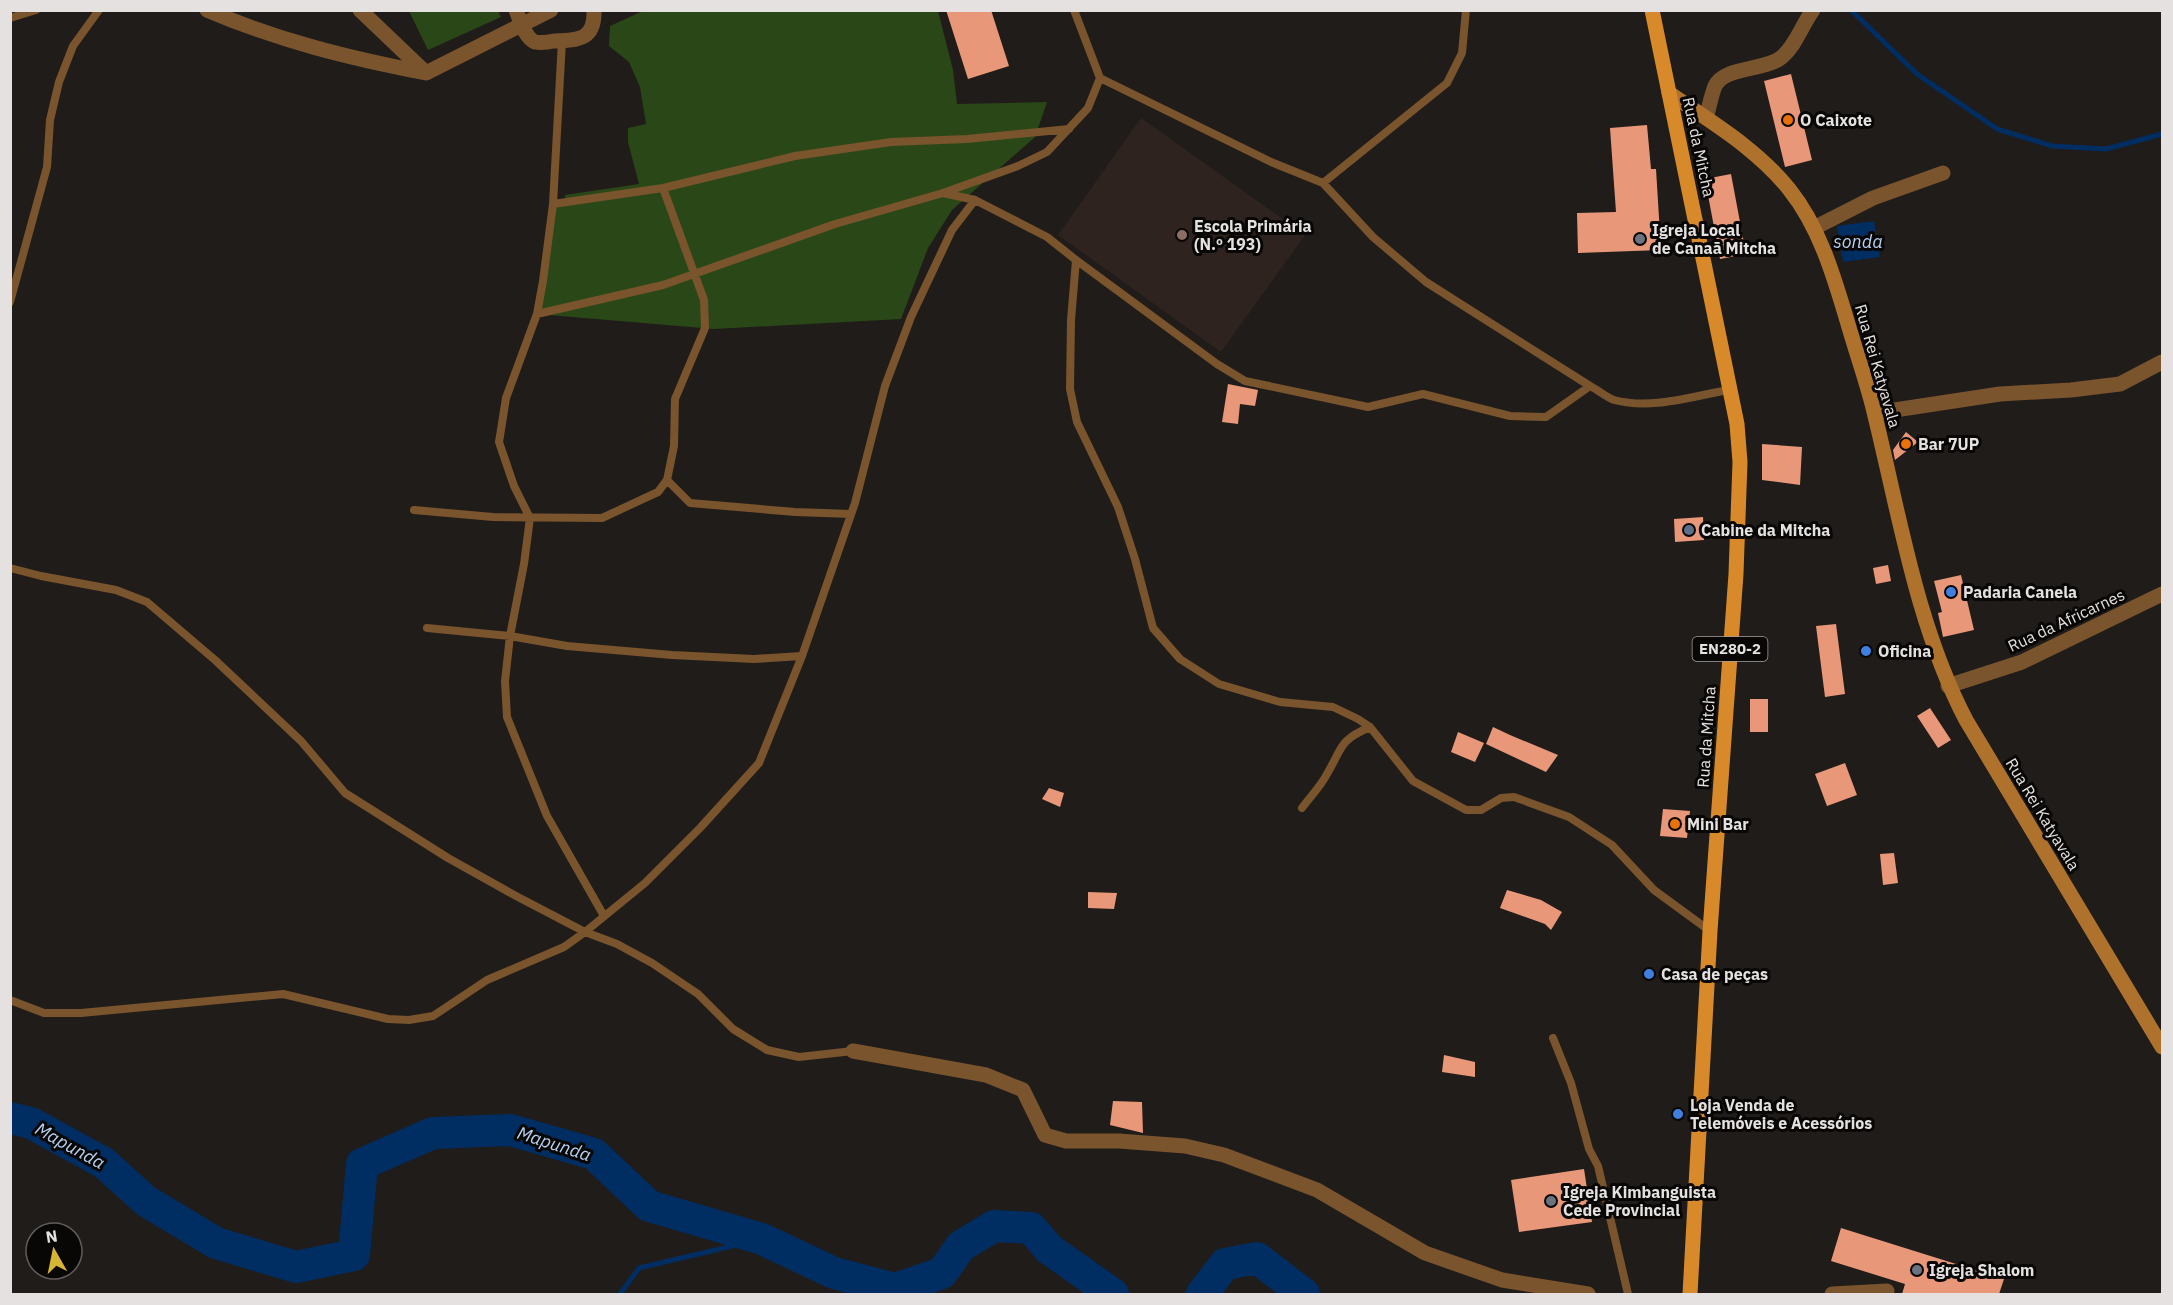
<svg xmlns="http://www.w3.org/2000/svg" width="2173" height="1305" font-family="'IBM Plex Sans',sans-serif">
	<rect width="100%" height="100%" fill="#201c1a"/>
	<path fill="#2e231f" d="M 1141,118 L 1305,235 L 1221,352 L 1058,235 Z"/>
	<path fill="#2a4817" d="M 409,11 L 498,11 L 501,17 L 428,50 Z
		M 643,11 L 938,11 L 953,70 L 957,104 L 1047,102 L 1035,137 L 952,210 L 928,248 L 901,319 L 714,329 L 537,314 L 553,204 L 566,202 L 565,195 L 639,184 L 628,142 L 628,128 L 646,124 L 640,87 L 629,62 L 609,46 L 610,26 Z"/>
	<path fill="#002e63" d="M 1874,221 L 1880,257 L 1843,262 L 1837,226 Z"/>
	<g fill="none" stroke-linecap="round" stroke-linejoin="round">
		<path stroke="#002e63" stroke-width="5" d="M 1851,10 L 1917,74 L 1997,129 L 2052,146 L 2106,149 L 2162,134
			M 620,1294 L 639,1268 L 762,1239"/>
		<path stroke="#002e63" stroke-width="32" d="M 10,1118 L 31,1123 L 104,1163 L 146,1201 L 216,1243 L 296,1267 L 354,1255 L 362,1164 L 433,1133 L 510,1130 L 594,1154 L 649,1206 L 762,1239 L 834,1273 L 895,1289 L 942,1273 L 961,1246 L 994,1226 L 1031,1228 L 1049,1249 L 1113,1294
			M 1202,1294 L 1225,1264 L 1257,1258 L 1304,1294"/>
	</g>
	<path fill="#e89879" d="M 946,10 L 991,10 L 1009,66 L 968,79 Z
		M 1791,74 L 1812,160 L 1785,167 L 1764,81 Z
		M 1647,125 L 1651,169 L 1656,169 L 1661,250 L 1578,253 L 1577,213 L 1616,212 L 1610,128 Z
		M 1731,174 L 1746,254 L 1720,259 L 1705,179 Z
		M 1228,384 L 1258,390 L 1255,406 L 1240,404 L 1238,424 L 1222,422 Z
		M 1906,432 L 1918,442 L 1895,460 L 1893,450 Z
		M 1762,444 L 1802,447 L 1800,485 L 1762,480 Z
		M 1703,517 L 1704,540 L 1675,542 L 1674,519 Z
		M 1888,565 L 1891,581 L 1876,584 L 1873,568 Z
		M 1961,575 L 1974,630 L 1943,637 L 1938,613 L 1942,612 L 1934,581 Z
		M 1836,624 L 1845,694 L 1825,697 L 1816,626 Z
		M 1750,699 L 1768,699 L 1768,732 L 1750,732 Z
		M 1930,708 L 1951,740 L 1938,748 L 1917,716 Z
		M 1493,727 L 1510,735 L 1558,755 L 1546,772 L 1486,744 Z
		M 1458,732 L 1484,743 L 1475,762 L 1451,752 Z
		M 1845,763 L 1857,795 L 1827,806 L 1815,774 Z
		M 1049,788 L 1064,793 L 1060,807 L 1042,799 Z
		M 1663,809 L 1690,811 L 1687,838 L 1660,836 Z
		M 1894,853 L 1898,883 L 1883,885 L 1880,854 Z
		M 1507,890 L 1541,900 L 1562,912 L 1551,930 L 1545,924 L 1500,908 Z
		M 1088,892 L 1117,893 L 1114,909 L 1088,908 Z
		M 1444,1055 L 1475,1062 L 1475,1077 L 1442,1072 Z
		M 1113,1101 L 1142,1102 L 1143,1133 L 1110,1125 Z
		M 1584,1169 L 1592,1222 L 1519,1232 L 1511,1180 Z
		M 1841,1228 L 2004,1279 L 1999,1294 L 1902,1294 L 1905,1284 L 1831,1261 Z"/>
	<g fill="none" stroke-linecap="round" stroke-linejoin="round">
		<path stroke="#79542c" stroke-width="8" d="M 1074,10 L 1100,78 L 1271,162 L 1323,183 L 1373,237 L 1426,282 L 1590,386 C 1598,390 1606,397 1614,400 C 1653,410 1692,396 1729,390
			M 10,18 L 36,10
			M 562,41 L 553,204 L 543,281 L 537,314 L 506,398 L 499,442 L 514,486 L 530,518 L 524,564 L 510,636 L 505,681 L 507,717 L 547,816 L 604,916
			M 1323,183 L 1447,83 L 1462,53 L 1466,10
			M 943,193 L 975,200 L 1047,237 L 1076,260 L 1071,320 L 1070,389 L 1077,422 L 1118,507 L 1135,559 L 1153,628 L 1180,659 L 1219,684 L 1280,702 L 1333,707 L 1358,719 L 1370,727 L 1413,781 L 1466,810 L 1481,810 L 1501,798 L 1514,797 L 1569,817 L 1612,845 L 1654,890 L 1710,931
			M 553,204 L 663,188 L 795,156 L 891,142 L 967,139 L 1069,129
			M 1076,260 L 1217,364 L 1245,381 L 1368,407 L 1423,394 L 1510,416 L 1546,417 L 1590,386
			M 10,302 L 47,167 L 50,120 L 59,82 L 73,46 L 99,10
			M 537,314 L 663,285 L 835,224 L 943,193 L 1018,166 L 1047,152 L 1088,108 L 1100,78
			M 667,480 L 690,503 L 795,512 L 851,514
			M 414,510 L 493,517 L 602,518 L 658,492 L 667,480 L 674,446 L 675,399 L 705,328 L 704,300 L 663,188
			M 10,568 L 41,576 L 116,590 L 147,602 L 215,660 L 301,741 L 345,793 L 448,858 L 516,896 L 585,932 L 617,944 L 652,963 L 698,994 L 733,1029 L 767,1050 L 799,1057 L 853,1051
			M 427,628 L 510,636 L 567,646 L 672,655 L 754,659 L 802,656
			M 1302,808 C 1310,797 1321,786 1327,774 C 1343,747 1338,741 1370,727
			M 10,1000 L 44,1013 L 81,1013 L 283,994 L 388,1019 L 409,1020 L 433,1016 L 487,980 L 564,947 L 585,932 L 645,883 L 700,828 L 759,763 L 802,656 L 855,503 L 885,386 L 911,317 L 952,230 L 975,200
			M 1553,1038 L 1571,1083 L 1589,1149 L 1598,1166 L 1628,1294"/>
		<path stroke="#79542c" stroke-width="15" d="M 207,10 C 279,41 349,58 426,73
			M 360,10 L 425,72
			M 516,10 C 520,20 525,38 535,42 C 540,43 549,42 554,41 C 579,40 595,40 594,10
			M 426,73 L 551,10
			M 1706,118 C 1709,108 1711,96 1715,86 C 1725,66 1765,71 1782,57 C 1796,45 1802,25 1813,10
			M 1814,228 L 1873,198 L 1943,173
			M 1875,413 L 2000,394 L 2071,390 L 2120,384 L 2162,362
			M 1948,686 L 2022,662 L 2162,594
			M 1832,1294 L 1887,1291"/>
		<path stroke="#79542c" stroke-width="15" d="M 853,1051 L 986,1075 L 1023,1090 L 1045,1135 L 1066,1141 L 1119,1141 L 1185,1146 L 1224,1155 L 1317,1190 L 1425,1253 L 1502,1280 L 1588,1294"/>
		<path stroke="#ae722c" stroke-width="15" d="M 1669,93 C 1711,122 1756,148 1789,189 C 1822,230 1836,284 1851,334 C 1859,361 1869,389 1875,416 C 1900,518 1917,626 1966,720 L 2162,1047"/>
		<path stroke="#d88929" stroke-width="15" d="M 1652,10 L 1737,424 L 1740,462 L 1736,574 L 1710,931 L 1690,1294"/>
	</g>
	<g fill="#e8710a" stroke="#080706" stroke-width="2">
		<circle cx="1788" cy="120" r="6"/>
		<circle cx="1906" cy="444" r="6"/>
		<circle cx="1675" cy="824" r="6"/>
	</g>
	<circle fill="#8d6e63" stroke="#080706" stroke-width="2" cx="1182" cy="235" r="6"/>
	<g fill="#6b7280" stroke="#080706" stroke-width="2">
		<circle cx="1640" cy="239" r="6"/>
		<circle cx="1551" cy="1201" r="6"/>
		<circle cx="1917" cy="1270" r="6"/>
	</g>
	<circle fill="#5c6f8a" stroke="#080706" stroke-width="2" cx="1689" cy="530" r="6"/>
	<g fill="#3f7fe0" stroke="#080706" stroke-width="2">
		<circle cx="1951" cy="592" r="6"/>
		<circle cx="1866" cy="651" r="6"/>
		<circle cx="1649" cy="974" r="6"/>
		<circle cx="1678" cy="1114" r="6"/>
	</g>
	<g text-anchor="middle" stroke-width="6" stroke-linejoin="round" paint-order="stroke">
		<rect fill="#080706" stroke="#a2a09f" stroke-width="1.5" x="1692.5" y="637" width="75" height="24" rx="4.5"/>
		<g font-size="15" font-weight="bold" fill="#e4e1e0">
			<text x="1730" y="654">EN280-2</text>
		</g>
		<g font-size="16" font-weight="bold" fill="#e4e1e0" stroke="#080706" text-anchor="start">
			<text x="1800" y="126">O Caixote</text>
			<text x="1194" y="232">Escola Primária<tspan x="1194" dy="18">(N.º 193)</tspan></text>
			<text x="1652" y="236">Igreja Local<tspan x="1652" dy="18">de Canaã Mitcha</tspan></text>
			<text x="1918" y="450">Bar 7UP</text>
			<text x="1701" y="536">Cabine da Mitcha</text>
			<text x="1963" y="598">Padaria Canela</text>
			<text x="1878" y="657">Oficina</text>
			<text x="1687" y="830">Mini Bar</text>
			<text x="1661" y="980">Casa de peças</text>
			<text x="1690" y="1111">Loja Venda de<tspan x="1690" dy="18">Telemóveis e Acessórios</tspan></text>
			<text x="1563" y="1198">Igreja Kimbanguista<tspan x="1563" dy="18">Cede Provincial</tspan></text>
			<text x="1929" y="1276">Igreja Shalom</text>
		</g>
		<g font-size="16" fill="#e4e1e0" stroke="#080706">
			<text transform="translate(1699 147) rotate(78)" y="6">Rua da Mitcha</text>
			<text transform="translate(1878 366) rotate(74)" y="6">Rua Rei Katyavala</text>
			<text transform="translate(2066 620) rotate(-25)" y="6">Rua da Africarnes</text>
			<text transform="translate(1706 737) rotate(-86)" y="6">Rua da Mitcha</text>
			<text transform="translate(2043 814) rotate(59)" y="6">Rua Rei Katyavala</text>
		</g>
		<g font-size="18" font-style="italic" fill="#b7d1f2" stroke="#080706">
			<text x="1858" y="248">sonda</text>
			<text transform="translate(554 1144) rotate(18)" y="6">Mapunda</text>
			<text transform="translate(70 1146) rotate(29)" y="6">Mapunda</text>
		</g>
	</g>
	<rect width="2173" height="1305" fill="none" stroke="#e4e1e0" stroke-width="24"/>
	<g transform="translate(54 1251) rotate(351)"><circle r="28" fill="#080706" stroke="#605e5d" stroke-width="1.5"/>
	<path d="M0-4.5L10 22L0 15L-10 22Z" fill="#d6b534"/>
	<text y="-9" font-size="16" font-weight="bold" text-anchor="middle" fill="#e4e1e0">N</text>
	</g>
</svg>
